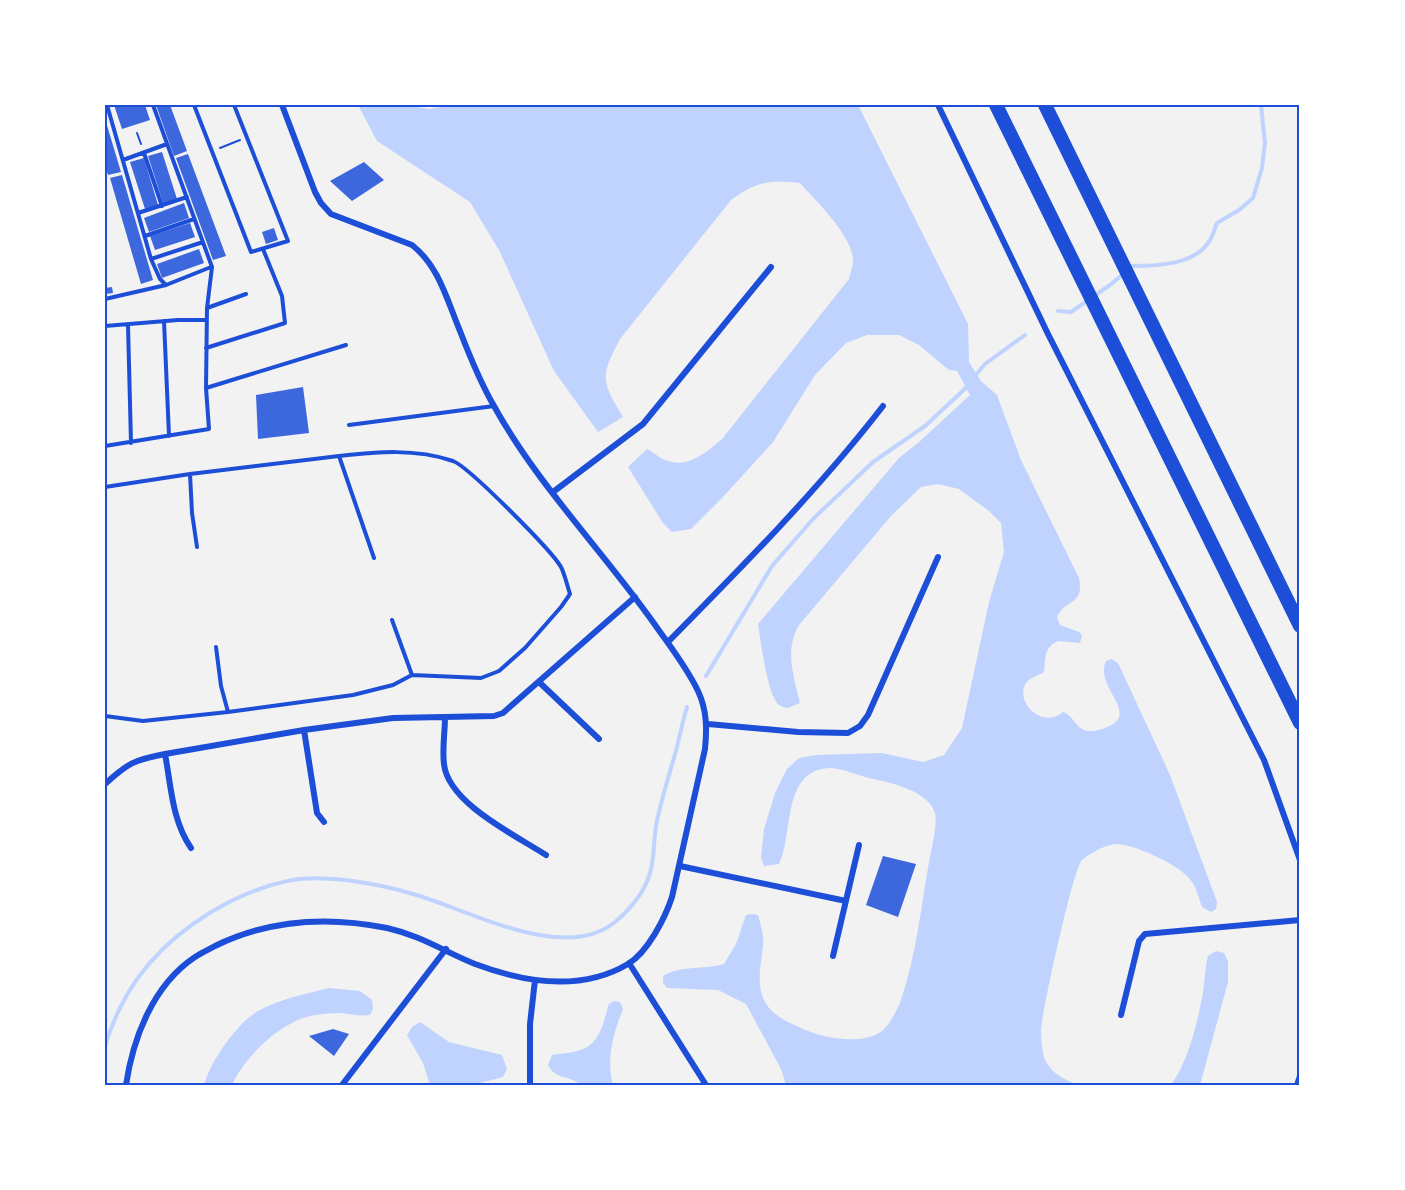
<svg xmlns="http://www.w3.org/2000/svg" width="1405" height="1190" font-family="Helvetica,sans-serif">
	<rect width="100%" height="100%" fill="#f2f2f2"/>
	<path fill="#bfd3fe" d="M 358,105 L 408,105 L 429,109 L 451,105 L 858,105 L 968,324 L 969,362 L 981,381 L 997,395 L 1021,460 L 1079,578 C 1085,607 1063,599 1057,618 L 1060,625 L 1079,632 L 1082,635 L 1080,643 L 1058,641 C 1043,648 1046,658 1044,672 C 1038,676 1028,678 1025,685 C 1017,702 1037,722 1054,717 C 1058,716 1060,714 1063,712 C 1075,716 1075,730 1089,731 C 1095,732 1102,729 1107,727 C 1141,714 1094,687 1106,661 L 1111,659 L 1118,663 L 1170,775 L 1217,902 L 1216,909 L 1211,912 L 1202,907 C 1199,899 1197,889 1192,882 C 1183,866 1133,843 1115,844 C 1105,845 1090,853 1082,860 C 1073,869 1043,1008 1041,1029 C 1041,1038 1042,1052 1045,1060 C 1052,1074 1064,1079 1077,1085 L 786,1085 L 781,1069 L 746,1004 L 718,990 L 667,988 L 663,983 L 663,976 C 681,965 704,970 724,964 L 736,944 L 746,915 L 752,914 L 758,915 C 761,926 764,935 763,947 C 761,964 756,983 764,1000 C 772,1017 792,1024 808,1031 C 827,1039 869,1046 885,1028 C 891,1021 898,1009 901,1000 C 916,956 921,908 929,862 C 931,850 938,825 935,813 C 928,790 888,782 869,778 C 857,775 841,768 829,768 C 781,771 794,834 779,864 L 764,866 L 761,858 L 764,829 L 775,793 L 787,769 L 799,758 L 816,755 L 882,753 L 923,762 L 944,755 L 962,728 L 989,602 L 1004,552 L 1001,523 L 989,511 L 959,489 L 938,484 L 921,487 L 891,516 L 799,625 C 784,651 794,676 800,703 L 788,708 C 786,708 780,706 779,705 C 767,694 761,642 758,624 L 899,458 L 918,443 L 970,395 L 957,371 L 949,370 L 919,345 L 899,335 L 867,335 L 846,343 L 815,375 L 773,442 L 722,498 L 691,529 L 672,532 L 663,523 L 628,467 L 647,449 C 654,453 661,459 668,461 C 688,468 707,452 722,439 L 849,279 C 850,273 853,267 853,261 C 853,236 816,201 800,183 C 770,180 756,181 731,200 L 620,339 C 600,377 601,381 623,417 L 598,432 L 554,371 L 500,252 L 470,202 L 377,141 Z
		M 1216,951 L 1224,953 L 1228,961 L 1228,982 L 1200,1085 L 1171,1085 C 1189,1060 1197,1023 1203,993 C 1205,980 1205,968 1208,956 Z
		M 329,988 L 360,991 L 372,1000 L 373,1009 L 370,1015 C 358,1017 349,1013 338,1013 C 330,1013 322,1014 315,1015 C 282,1020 245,1056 232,1085 L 204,1085 C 210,1062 237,1023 258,1011 C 280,999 305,994 329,988 Z
		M 614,1001 L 620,1002 L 623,1009 C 613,1034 606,1059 613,1085 L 581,1085 C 570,1075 555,1080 548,1065 L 552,1055 C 562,1053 576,1053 585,1048 C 601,1041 604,1019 609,1004 Z
		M 420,1022 L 449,1042 L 502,1055 L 507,1069 L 503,1077 L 472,1085 L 430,1085 L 423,1063 L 407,1035 L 412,1027 Z"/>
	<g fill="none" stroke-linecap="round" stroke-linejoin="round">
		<path stroke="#bfd3fe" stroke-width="4" d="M 1128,269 L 1132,266 C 1157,266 1196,265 1210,240 C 1213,235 1215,228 1217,223 L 1239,210 L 1253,198 L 1262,168 L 1265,143 L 1261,105
			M 1058,311 L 1071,312 L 1110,285 L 1123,274
			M 974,377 L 985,364 L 1025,335
			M 706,676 L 772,566 L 813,519 L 873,462 L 925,426 L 968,386
			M 105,1046 C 121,994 149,955 193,924 C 223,903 256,887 292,880 C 326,874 380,884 413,894 C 467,909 564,964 615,922 C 628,911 642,895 648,879 C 655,863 653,843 656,826 C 661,799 670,773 677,747 C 680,734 683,720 687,707"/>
	</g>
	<path fill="#3d67dc" d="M 114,105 L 145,105 L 150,120 L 122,129 Z
		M 156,105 L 170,105 L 187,151 L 174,156 Z
		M 106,122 L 121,172 L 108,175 L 105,165 Z
		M 162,152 L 177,199 L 163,203 L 148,156 Z
		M 188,154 L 226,256 L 213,260 L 176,158 Z
		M 144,158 L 158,205 L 145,209 L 130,162 Z
		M 364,162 L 384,180 L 352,201 L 330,181 Z
		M 122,175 L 153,280 L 141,284 L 110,178 Z
		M 184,203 L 189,218 L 149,232 L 144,218 Z
		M 190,223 L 195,237 L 155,250 L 150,236 Z
		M 274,228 L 278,240 L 266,244 L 262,232 Z
		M 199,249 L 204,263 L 162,278 L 157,264 Z
		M 112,287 L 113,293 L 105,294 L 105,288 Z
		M 303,387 L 309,433 L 258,439 L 256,395 Z
		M 883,856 L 916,864 L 898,917 L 866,905 Z
		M 333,1029 L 349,1034 L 334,1056 L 309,1036 Z"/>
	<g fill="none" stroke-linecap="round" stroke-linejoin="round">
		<path stroke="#1d4ed8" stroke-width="2" d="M 137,133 L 141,144
			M 220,148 L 240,140"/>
		<path stroke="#1d4ed8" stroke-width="4" d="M 107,105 L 151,259 L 160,279 L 166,285
			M 194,105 L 251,252 L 288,241 L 234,105
			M 144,153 L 162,206
			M 123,160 L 167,144
			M 138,213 L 187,197
			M 145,236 L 194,219
			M 151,259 L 203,242
			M 105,299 L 166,285 L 211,267
			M 207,308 L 246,294
			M 164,321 L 169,436
			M 128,325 L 131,443
			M 105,326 L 178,320 L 206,320
			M 206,348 L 285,323 L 282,296 L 263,249
			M 206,388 L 346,345
			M 349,425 L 494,406
			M 105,446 L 209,429 L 206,388 L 207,308 L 212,267 L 153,105
			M 190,474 L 339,456 L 374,558
			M 105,487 L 190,474 L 192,513 L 197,547
			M 392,620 L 412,675
			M 216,647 L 221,686 L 228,712
			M 105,716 L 143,721 L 228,712 L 353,695 L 393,685 L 412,675 L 481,678 L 499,671 L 525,648 L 561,607 L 570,594 C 567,585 565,575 561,567 C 552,551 469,467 453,461 C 415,448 377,452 339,456"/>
		<path stroke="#1d4ed8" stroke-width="6" d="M 938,105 L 1048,334 L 1264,760 L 1300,860
			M 553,492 L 643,424 L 771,267
			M 668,642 C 742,567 818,490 883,406
			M 539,682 L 599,739
			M 445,717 C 445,732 442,749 444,764 C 448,803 515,835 546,855
			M 708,724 L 798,732 L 848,733 L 860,726 L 868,715 L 938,557
			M 304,730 L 317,813 L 324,822
			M 165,754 C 171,785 172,821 191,848
			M 105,784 C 128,763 134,760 165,754 L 304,730 L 393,718 L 494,716 L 503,713 L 635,597
			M 680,866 L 846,901
			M 833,956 L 859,845
			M 629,963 L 706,1085
			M 1121,1015 L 1139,941 L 1145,934 L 1300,920
			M 126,1085 C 133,1038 153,985 195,957 C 201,953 208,950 215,946 C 270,919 327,916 387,928 C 422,936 443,951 475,964 C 523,982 581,992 628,964 C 648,952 665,918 672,897 L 705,749 C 707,729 707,710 698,691 C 686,666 669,645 653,622 C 602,550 537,484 494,406 C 480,382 470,357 460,331 C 447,300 439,266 412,245 L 331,214 L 321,203 L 315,192 L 282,105
			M 342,1085 L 446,949
			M 530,1085 L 530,1024 L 535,980
			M 1297,1085 L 1300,1076"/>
		<path stroke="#1d4ed8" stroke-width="14" d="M 996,105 L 1300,723
			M 1045,105 L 1300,626"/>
	</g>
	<rect width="1405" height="1190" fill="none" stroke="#ffffff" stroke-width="213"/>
	<rect x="106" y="106" width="1192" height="978" fill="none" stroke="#1d4ed8" stroke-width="2"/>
</svg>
